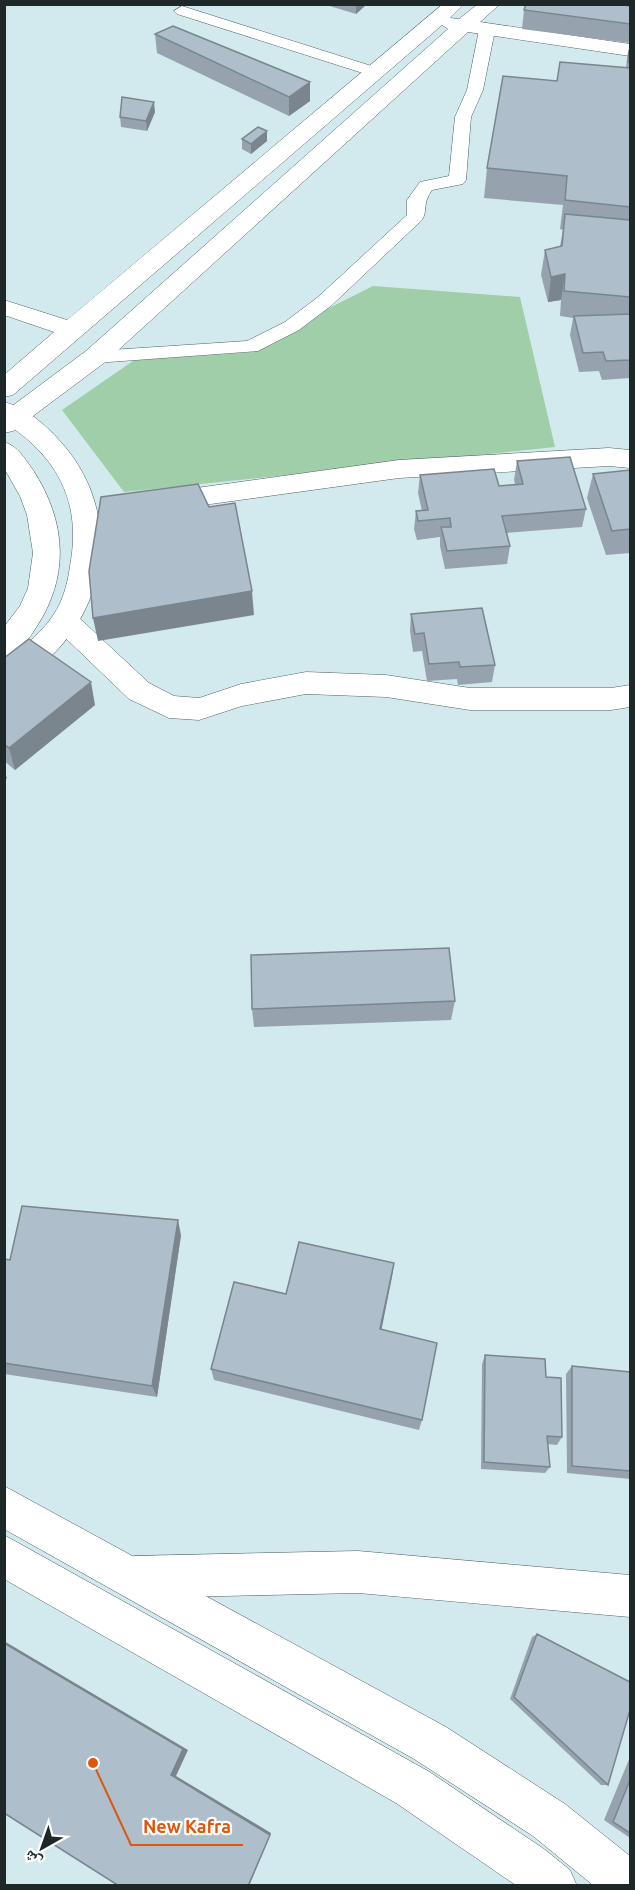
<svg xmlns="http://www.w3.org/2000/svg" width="635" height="1890" font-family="Ubuntu,'Noto Naskh Arabic',sans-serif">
	<rect width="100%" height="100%" fill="#d2eaee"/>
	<path fill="#9fcea8" d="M 373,286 L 520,297 L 555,447 L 124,492 L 62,410 L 143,354 L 251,347 Z"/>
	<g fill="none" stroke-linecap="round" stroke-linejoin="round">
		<g stroke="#4e6266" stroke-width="1">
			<path id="lane" d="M 182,6 L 381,69 L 383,72 L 381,75 L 369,75 L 177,14 L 174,11 Z
				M 487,25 L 495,30 L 483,90 L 471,117 L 466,180 L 463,184 L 432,190 C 422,204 428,210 422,220 L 332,305 L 299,330 L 258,351 L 95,363 L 88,361 L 85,357 L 88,353 L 95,351 L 247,341 L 285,322 L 318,297 L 407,215 L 407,200 L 420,182 L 449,176 L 455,117 L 467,90 L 479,30 Z"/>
		</g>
		<g stroke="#4e6266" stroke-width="1">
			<path id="street" d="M 443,4 L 464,4 L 450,18 L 459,19 L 478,4 L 500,4 L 480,22 L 630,44 L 630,56 L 468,32 L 104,363 L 13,431 L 4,433 L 4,412 L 86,351 L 448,29 L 442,25 L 13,395 L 4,397 L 4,375 L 54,332 L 4,315 L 4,300 L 67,320 Z
				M 609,448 L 630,450 L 630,468 L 609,466 L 399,478 L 160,511 L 151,509 L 147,502 L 151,495 L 160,493 L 399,460 Z
				M 65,611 L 75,614 L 149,683 L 174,696 L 199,698 L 241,684 L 306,672 L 386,675 L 470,688 L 611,688 L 630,685 L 630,707 L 611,710 L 470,710 L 386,697 L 306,694 L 242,706 L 199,720 L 169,718 L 129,699 L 55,628 L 51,621 L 55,614 Z
				M 358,1551 L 630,1575 L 630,1617 L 358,1593 L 134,1598 L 119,1592 L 113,1577 L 119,1562 L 134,1556 Z"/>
		</g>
		<g stroke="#4e6266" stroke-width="1">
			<path id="secondary" d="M 4,402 C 25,407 46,425 60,441 C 120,507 112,602 46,661 C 33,672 20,684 4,689 L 4,662 C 22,648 42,633 54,614 C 63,601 68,582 70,566 C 82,502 58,457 4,422 Z
				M 4,442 C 18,446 25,459 33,470 C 66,521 70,575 37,626 C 29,639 20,652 4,657 L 4,627 L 20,606 L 28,588 L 33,553 L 27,515 L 20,496 L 4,468 Z
				M 4,1486 L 446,1727 L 565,1804 L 630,1856 L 630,1886 L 594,1886 L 533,1836 L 414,1759 L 4,1529 Z
				M 4,1535 L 428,1771 L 544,1849 L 570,1870 L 577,1886 L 517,1886 L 396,1803 L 4,1579 Z"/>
		</g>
		<use href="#lane" fill="#fff" fill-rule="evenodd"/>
		<use href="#street" fill="#fff" fill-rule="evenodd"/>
		<use href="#secondary" fill="#fff" fill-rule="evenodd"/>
	</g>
	<path fill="#96a3af" d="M 323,4 L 367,4 L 356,14 Z
		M 526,4 L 630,4 L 630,43 L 522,29 L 524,10 Z
		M 155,34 L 310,101 L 289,116 L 157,53 Z
		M 628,51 L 630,52 L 630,378 L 602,380 L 599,371 L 579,372 L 570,335 L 573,318 L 560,316 L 561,300 L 548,302 L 541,275 L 545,250 L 560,246 L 563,230 L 560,229 L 563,205 L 484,198 L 487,168 L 626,67 Z
		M 155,112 L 147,131 L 121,127 L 120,117 Z
		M 267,131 L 267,141 L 251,154 L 242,149 L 242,139 Z
		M 517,461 L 586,509 L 582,527 L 506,533 L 510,546 L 507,564 L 445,569 L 440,546 L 440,537 L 417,540 L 414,529 L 416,511 L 422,511 L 418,493 L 420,475 L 499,486 L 515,484 L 514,480 Z
		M 630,470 L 630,553 L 606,555 L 587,498 L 593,474 Z
		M 411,614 L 495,665 L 492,682 L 458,685 L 457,679 L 427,681 L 422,651 L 413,652 L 410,631 Z
		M 4,658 L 95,705 L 15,770 L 4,761 Z
		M 455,1001 L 451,1020 L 254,1027 L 252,1009 Z
		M 181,1235 L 157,1397 L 4,1374 L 4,1259 L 10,1260 Z
		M 394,1263 L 381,1330 L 422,1420 L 419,1430 L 214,1380 L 211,1369 L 286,1294 Z
		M 485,1355 L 546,1377 L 562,1437 L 557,1445 L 547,1444 L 550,1467 L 545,1473 L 481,1469 L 482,1364 Z
		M 572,1366 L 630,1372 L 630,1479 L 567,1473 L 566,1374 Z
		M 537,1634 L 608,1785 L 601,1785 L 510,1699 L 532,1637 Z
		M 630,1757 L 630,1838 L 604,1820 Z"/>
	<path fill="#7a858e" d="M 356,4 L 367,4 L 356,14 Z
		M 310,82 L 310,101 L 289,116 L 289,97 Z
		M 154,102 L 155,112 L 147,131 L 146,121 Z
		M 267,131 L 267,141 L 251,154 L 251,144 Z
		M 565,274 L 561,300 L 548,302 L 551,277 Z
		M 252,591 L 254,615 L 98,641 L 93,618 Z
		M 91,682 L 95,705 L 15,770 L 9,748 Z
		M 4,771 L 7,778 L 4,781 Z
		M 178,1220 L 181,1235 L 157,1397 L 152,1386 Z
		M 394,1263 L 392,1277 L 379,1342 L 380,1329 Z
		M 4,1641 L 188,1750 L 176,1776 L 271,1833 L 249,1886 L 248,1886 L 171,1775 L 4,1643 Z"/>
	<path fill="#aebecb" stroke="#7a858e" stroke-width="1.5" d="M 526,4 L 616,4 L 630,6 L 630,24 L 524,10 Z
		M 173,26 L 310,82 L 289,97 L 155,34 Z
		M 629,51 L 630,52 L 630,62 L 628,62 Z
		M 560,62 L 630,68 L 630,207 L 565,200 L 567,176 L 487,168 L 503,76 L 557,81 Z
		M 122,97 L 154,102 L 146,121 L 120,117 Z
		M 258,127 L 267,131 L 251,144 L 242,139 Z
		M 565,214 L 630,220 L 630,297 L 564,291 L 565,274 L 551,277 L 545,250 L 562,246 Z
		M 630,314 L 630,360 L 606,361 L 603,352 L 583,353 L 574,316 Z
		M 570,457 L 586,509 L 502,516 L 510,546 L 447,551 L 441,527 L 451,527 L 450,518 L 418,521 L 416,511 L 428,510 L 420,475 L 494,469 L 499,486 L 523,484 L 517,461 Z
		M 630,470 L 630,529 L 612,531 L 593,474 Z
		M 198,484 L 209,507 L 235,503 L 252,591 L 93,618 L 89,571 L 101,497 Z
		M 482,608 L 495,665 L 460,667 L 459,662 L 429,664 L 424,633 L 415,634 L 411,614 Z
		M 29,639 L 91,682 L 9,748 L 4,744 L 4,658 Z
		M 449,948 L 455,1001 L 252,1009 L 251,955 Z
		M 22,1206 L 178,1220 L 152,1386 L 4,1363 L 4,1259 L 10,1260 Z
		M 299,1242 L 394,1263 L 380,1329 L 437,1343 L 422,1420 L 211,1369 L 234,1282 L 286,1294 Z
		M 485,1355 L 545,1359 L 546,1377 L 561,1378 L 562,1437 L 547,1436 L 550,1467 L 484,1462 Z
		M 572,1366 L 630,1372 L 630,1471 L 572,1466 Z
		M 537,1634 L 630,1682 L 630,1710 L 608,1785 L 514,1697 Z
		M 4,1643 L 183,1749 L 171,1775 L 270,1835 L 248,1886 L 119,1886 L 4,1813 Z
		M 630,1780 L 630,1833 L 613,1822 Z"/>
	<path fill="none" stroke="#de570d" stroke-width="2" d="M93 1763L131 1845H243"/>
	<circle fill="#de570d" stroke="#fff" stroke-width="2" cx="93" cy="1763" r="6"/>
	<g font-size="18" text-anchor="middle" font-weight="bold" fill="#de570d" stroke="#fff" stroke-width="4.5" stroke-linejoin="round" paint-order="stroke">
		<text x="187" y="1833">New Kafra</text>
	</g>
	<rect width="635" height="1890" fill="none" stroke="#1f2829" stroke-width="12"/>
	<g transform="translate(42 1848) rotate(220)" stroke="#ffffff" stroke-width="4.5" paint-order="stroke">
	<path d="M0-4.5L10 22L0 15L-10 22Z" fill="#1f2829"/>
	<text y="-9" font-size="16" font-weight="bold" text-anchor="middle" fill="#1f2829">ش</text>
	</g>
</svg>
